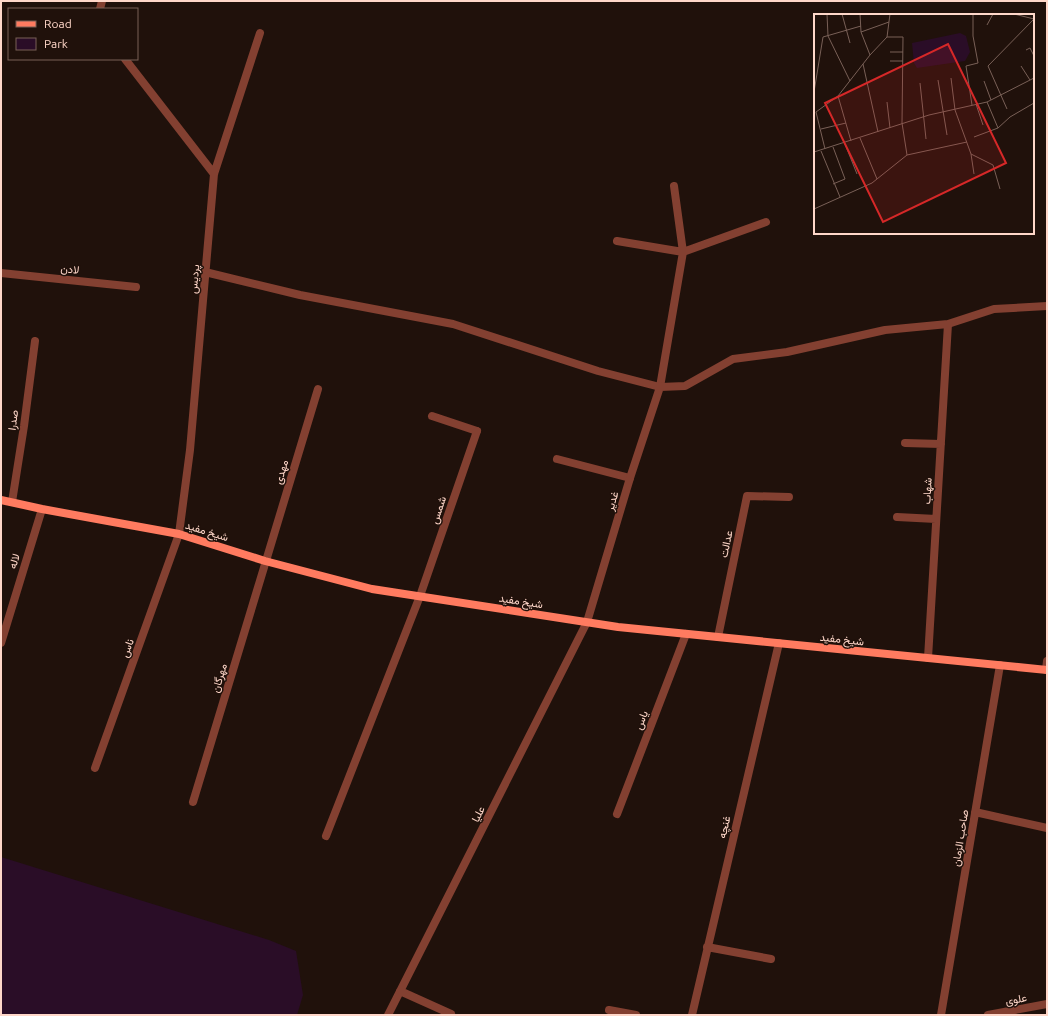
<svg xmlns="http://www.w3.org/2000/svg" width="1048" height="1016" font-family="Ubuntu,Vazirmatn,sans-serif">
	<rect width="100%" height="100%" fill="#20110b"/>
	<path fill="#2a0d27" d="M 1,857 L 269,940 L 296,951 L 303,995 L 297,1015 L 1,1015 Z"/>
	<g fill="none" stroke-linecap="round" stroke-linejoin="round">
		<path stroke="#834031" stroke-width="8" d="M 617,241 L 683,252 L 674,186
			M 660,387 L 683,252 L 766,222
			M 432,416 L 477,431
			M 557,459 L 630,478
			M 718,637 L 747,496 L 789,497"/>
		<path stroke="#834031" stroke-width="8" d="M 100,9 L 102,1
			M 125,59 L 214,174
			M 205,272 L 300,295 L 453,324 L 598,371 L 660,387 L 685,386 L 733,359 L 787,352 L 885,330 L 948,324 L 994,309 L 1047,306
			M 1,273 L 136,287
			M 905,443 L 941,444
			M 12,502 L 24,426 L 35,341
			M 897,517 L 936,519
			M 1,643 L 42,509
			M 928,658 L 948,324
			M 1046,670 L 1047,661
			M 95,768 L 179,534 L 190,450 L 214,174 L 260,33
			M 193,802 L 318,389
			M 975,812 L 1047,828
			M 617,814 L 686,634
			M 326,836 L 420,596 L 477,431
			M 707,947 L 771,959
			M 400,991 L 451,1014
			M 609,1010 L 636,1015
			M 388,1015 L 587,622 L 630,478 L 660,387
			M 692,1015 L 779,643
			M 941,1015 L 1000,665
			M 988,1015 L 1047,1004"/>
		<path stroke="#ff7b60" stroke-width="8" d="M 1,500 L 42,509 L 179,534 L 265,561 L 372,589 L 618,627 L 1047,670"/>
	</g>
	<g text-anchor="middle" stroke-width="3" stroke-linejoin="round" paint-order="stroke">
		<g font-size="11" fill="#ffd7c9" stroke="#20110b">
			<text transform="translate(70 269) rotate(6)" y="4">لادن</text>
			<text transform="translate(194 279) rotate(-85)" y="4">پردیس</text>
			<text transform="translate(13 420) rotate(-82)" y="4">صدرا</text>
			<text transform="translate(281 472) rotate(-73)" y="4">مهدی</text>
			<text transform="translate(927 491) rotate(-87)" y="4">شهاب</text>
			<text transform="translate(612 501) rotate(-73)" y="4">غدیر</text>
			<text transform="translate(438 510) rotate(-71)" y="4">شمس</text>
			<text transform="translate(207 531) rotate(17)" y="4">شیخ مفید</text>
			<text transform="translate(726 544) rotate(-78)" y="4">عدالت</text>
			<text transform="translate(14 561) rotate(-73)" y="4">لاله</text>
			<text transform="translate(521 601) rotate(9)" y="4">شیخ مفید</text>
			<text transform="translate(842 639) rotate(6)" y="4">شیخ مفید</text>
			<text transform="translate(127 648) rotate(-70)" y="4">ناس</text>
			<text transform="translate(219 678) rotate(-73)" y="4">مهرگان</text>
			<text transform="translate(641 720) rotate(-69)" y="4">یاس</text>
			<text transform="translate(478 814) rotate(-63)" y="4">علیا</text>
			<text transform="translate(724 827) rotate(-77)" y="4">غنچه</text>
			<text transform="translate(960 838) rotate(-81)" y="4">صاحب الزمان</text>
			<text transform="translate(1016 999) rotate(-10)" y="4">علوی</text>
		</g>
	</g>
	<g transform="translate(814 14)">
		<rect width="220" height="220" fill="#20110b"/>
		<path d="M 146,19 L 152,22 L 156,38 L 151,47 L 103,54 L 100,49 L 98,29 Z" fill="#2a0d27"/>
		<path fill="none" stroke="#796057" stroke-width="1" d="M 13,0 L 14,22 L 36,67M 28,0 L 36,29M 46,0 L 47,18 L 56,41M 200,0 L 220,5M 173,11 L 179,0M 47,18 L 75,8M 73,23 L 89,23 L 88,109 L 93,141M 212,36 L 216,34 L 220,42M 76,38 L 89,38M 76,47 L 89,47M 49,50 L 64,118M 174,52 L 220,5M 174,52 L 193,95M 207,52 L 216,66M 137,64 L 141,96 L 157,140 L 160,160M 124,66 L 133,121M 170,67 L 177,86M 106,69 L 112,125M 0,78 L 9,23 L 47,12M 24,82 L 37,127M 73,88 L 76,114M 173,88 L 184,114M 162,90 L 169,111M 158,91 L 152,52 L 164,49 L 159,22 L 159,0M 7,115 L 32,109M 160,123 L 184,114 L 196,103 L 220,89M 46,124 L 63,165M 31,130 L 43,160M 11,135 L 2,98 L 24,82 L 56,41 L 73,23 L 76,0M 7,137 L 26,183M 0,138 L 115,101 L 173,88 L 220,64M 157,140 L 179,151 L 186,175M 19,170 L 31,165 L 19,133M 0,195 L 58,169 L 93,141 L 153,128"/>
		<path fill="#d62828" fill-opacity="0.15" stroke="#d62828" stroke-width="2" d="M 134,30 L 192,149 L 69,208 L 11,89 Z"/>
		<rect width="220" height="220" fill="none" stroke="#ffd7c9" stroke-width="2"/>
	</g>
	<rect width="1048" height="1016" fill="none" stroke="#ffd7c9" stroke-width="4"/>
	<rect x="8" y="8" width="130" height="52" fill="#20110b" stroke="#796057"/>
	<rect x="16" y="21" width="20" height="6" fill="#ff7b60" stroke="#796057"/>
	<text x="44" y="28" font-size="12" fill="#ffd7c9">Road</text>
	<rect x="16" y="38" width="20" height="12" fill="#2a0d27" stroke="#796057"/>
	<text x="44" y="48" font-size="12" fill="#ffd7c9">Park</text>
</svg>
